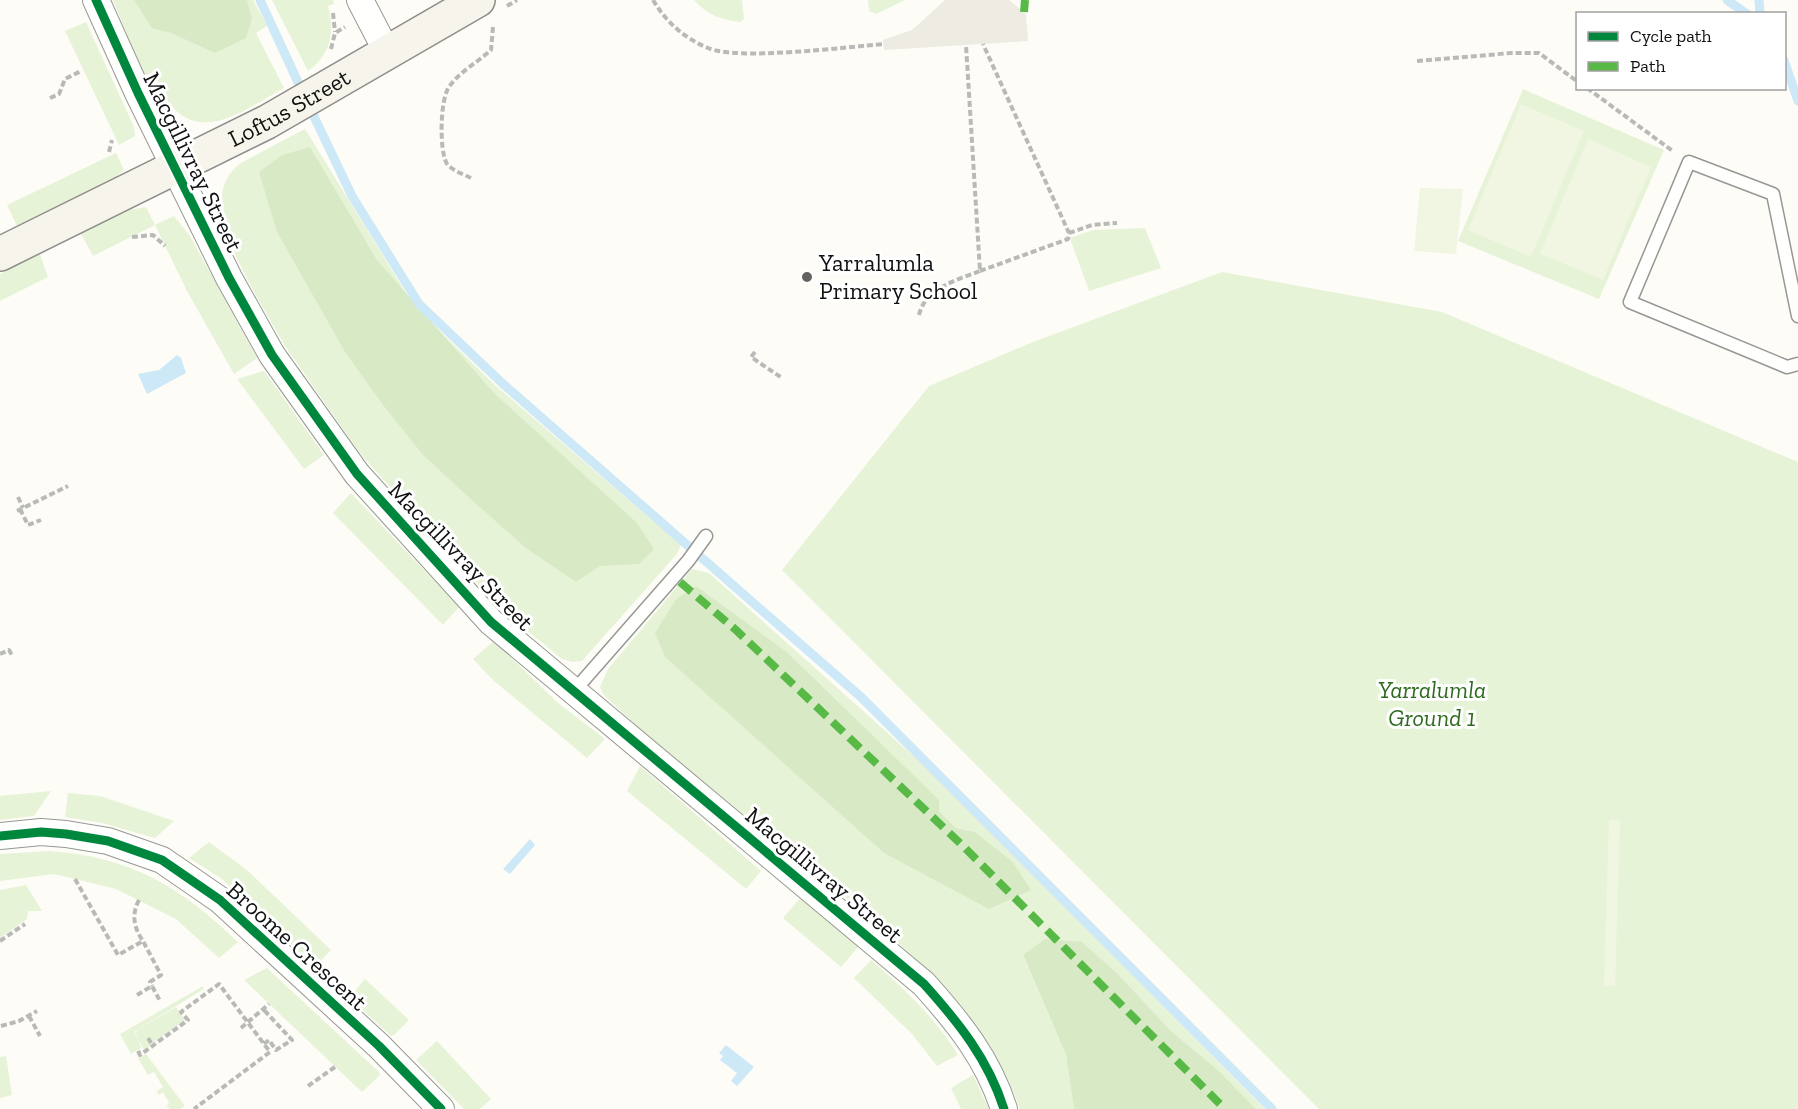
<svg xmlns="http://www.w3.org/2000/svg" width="1798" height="1109" font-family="'Zilla Slab',serif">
	<rect width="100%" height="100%" fill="#fdfcf7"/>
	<path fill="#e7f3d7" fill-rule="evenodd" d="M 113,0 L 253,0 L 267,26 L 256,33 L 284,88 C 244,110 196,149 164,95 L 157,97 L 149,89 Z
		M 272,0 L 333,0 L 334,4 L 328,6 C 335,33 331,54 308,71 Z
		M 694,0 L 742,0 L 744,19 L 740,22 C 722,20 707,15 694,0 Z
		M 868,0 L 905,0 L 876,14 L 869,11 Z
		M 86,22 L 134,127 L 135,136 L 119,145 L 65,31 Z
		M 1523,89 L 1664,150 L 1599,299 L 1458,241 Z
		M 305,129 L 414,306 L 496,386 L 681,545 L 677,554 L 582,661 L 572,662 L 562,659 L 502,610 L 450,555 L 359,452 L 285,346 L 256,296 L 222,229 L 229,225 C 218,202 219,179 241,163 Z
		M 116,153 L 124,170 L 114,179 L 18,228 L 7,205 Z
		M 146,207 L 155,225 L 174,216 L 190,236 L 257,358 L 234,374 L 187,291 L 155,225 L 93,256 L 80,232 L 129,210 Z
		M 1145,228 L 1161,268 L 1089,291 L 1070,238 L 1093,230 Z
		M 40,254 L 48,277 L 0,301 L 0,274 Z
		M 1222,272 L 1442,312 L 1798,462 L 1798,1109 L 1319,1109 L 782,570 L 929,386 L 1033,342 Z
		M 264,371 L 324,455 L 304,469 L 237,379 Z
		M 351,493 L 459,607 L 443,625 L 333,513 Z
		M 692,569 L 709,573 L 920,762 L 1265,1109 L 1256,1109 L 1218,1070 L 1171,1031 L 1117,973 L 1082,942 L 1023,956 L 1066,1055 L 1074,1109 L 1020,1109 C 984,1009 900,943 821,877 C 761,828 700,780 641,730 L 603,694 L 600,687 L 608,669 ZM 676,599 L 788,653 L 938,800 L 939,811 L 956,828 L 975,832 L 1012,861 L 1030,891 Z
		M 494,641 L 557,702 L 605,739 L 587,758 L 494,681 L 473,659 Z
		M 640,766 L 761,871 L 746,889 L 627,791 Z
		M 51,791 L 34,816 L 0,820 L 0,796 Z
		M 68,793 L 100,796 L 174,821 L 155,838 L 102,823 L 65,817 Z
		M 209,842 L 247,870 L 331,950 L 317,965 L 312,964 L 222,879 L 189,858 Z
		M 49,851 C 132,857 179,886 238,942 L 219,958 L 176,919 L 116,889 L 54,874 L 0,881 L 0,854 Z
		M 26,885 L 42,911 L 28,911 L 27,919 L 0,938 L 0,890 Z
		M 801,897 L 858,947 L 841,967 L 783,918 Z
		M 871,960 C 904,989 935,1017 958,1055 L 937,1066 L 912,1034 L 854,978 Z
		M 267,968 L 379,1072 L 380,1075 L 362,1092 L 244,980 Z
		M 365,979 L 409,1020 L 394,1035 L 391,1036 L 352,1000 L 351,996 Z
		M 203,986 L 204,989 L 135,1031 L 141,1048 L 131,1054 L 120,1034 Z
		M 176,1007 L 185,1020 L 153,1043 L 149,1037 L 146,1039 L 151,1045 L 144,1050 L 135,1034 L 137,1030 Z
		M 437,1041 L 491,1099 L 480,1109 L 464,1109 L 416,1060 Z
		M 146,1054 L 185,1106 L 180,1109 L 169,1109 L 168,1106 L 164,1109 L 169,1103 L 163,1092 L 159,1095 L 148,1076 L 157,1091 L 163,1087 L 154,1072 L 148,1075 L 138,1058 Z
		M 6,1056 L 12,1095 L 0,1098 L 0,1057 Z
		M 973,1075 L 989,1109 L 961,1109 L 951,1088 Z"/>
	<path fill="#d8eac5" d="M 134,0 L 247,0 L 252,19 L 246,38 L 215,53 L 171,33 L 152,28 Z
		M 310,147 L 377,260 L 495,394 L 637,523 L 654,549 L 639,564 L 600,566 L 576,582 L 526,548 L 475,503 L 423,455 L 383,405 L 345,352 L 277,232 L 259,172 L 282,155 Z
		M 696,586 L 788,653 L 939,800 L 939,811 L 956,828 L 975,832 L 1012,861 L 1031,890 L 989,909 L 884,853 L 665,657 L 655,633 L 676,599 Z
		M 1045,939 L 1082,942 L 1117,973 L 1171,1031 L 1218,1070 L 1256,1109 L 1074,1109 L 1066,1055 L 1023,955 Z"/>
	<path fill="#f0f6e1" d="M 1521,104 L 1584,131 L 1531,257 L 1468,230 Z
		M 1588,139 L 1651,167 L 1603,280 L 1540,254 Z
		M 1420,188 L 1463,189 L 1456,254 L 1414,251 Z
		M 1609,820 L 1620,820 L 1615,986 L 1604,986 Z"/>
	<path fill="#edebe2" d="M 945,0 L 1009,0 L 1026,14 L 1028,41 L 884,50 L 883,40 L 912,30 Z"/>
	<path fill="#cde8f7" d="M 177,355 L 181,358 L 186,373 L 147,394 L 138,374 L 159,370 Z
		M 530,839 L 535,845 L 510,874 L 503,869 Z
		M 726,1045 L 754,1067 L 737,1086 L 731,1081 L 737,1073 L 720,1060 L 723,1056 L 719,1053 Z"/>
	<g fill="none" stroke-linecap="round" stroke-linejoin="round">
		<path stroke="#cde8f7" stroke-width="9" d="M 260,0 L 303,93
			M 1727,0 L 1747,14
			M 1759,0 L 1760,14
			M 1784,60 L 1798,101
			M 309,106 L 352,196 L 419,304 L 502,383 L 861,697 L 1272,1109"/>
		<g stroke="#979795" stroke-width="15">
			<path id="lane" d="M 1798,316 L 1773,194 L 1689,162 L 1630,302 L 1787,367 L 1798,364
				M 574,691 L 688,561 L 706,536"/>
		</g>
		<g stroke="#979795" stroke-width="28">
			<path id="street" d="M 96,0 L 138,93 L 229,278 L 272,355 L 357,474 L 491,622 L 924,984 C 959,1023 988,1059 1004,1109
				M 360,0 L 387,52
				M 0,836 L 41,832 L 66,834 L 108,841 L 162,860 L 220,900 L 379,1046 L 441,1109"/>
		</g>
		<g stroke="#8e8d8b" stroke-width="36">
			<g id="secondary">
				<path id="s1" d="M 0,254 L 267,122 L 478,0"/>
			</g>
		</g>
		<path stroke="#b9b9b8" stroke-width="4" stroke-dasharray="6 3" stroke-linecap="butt" d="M 653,0 C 666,22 684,38 708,48 C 738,61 846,47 884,44
			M 507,6 L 517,0
			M 333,13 L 335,32
			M 331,49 L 335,33 L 345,27
			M 1417,61 L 1511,53 L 1539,53 L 1578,82
			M 1587,88 L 1674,152
			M 50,98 L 59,94 L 65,79 L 81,71
			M 109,152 L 112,140
			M 471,178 C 463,174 453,171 447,164 C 439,151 440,99 449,87 C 459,72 478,62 491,50 L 493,27
			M 1069,233 L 1092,225 L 1117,223
			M 132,237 L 153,235 L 165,246
			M 980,271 L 1068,239 L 1069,233 L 983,44
			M 919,315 C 925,288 957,280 980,271 L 966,45
			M 755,352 L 751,357 L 782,378
			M 18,497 L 23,508
			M 20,509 L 28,525 L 41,520
			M 17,511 L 68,486
			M 0,654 L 9,650 L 13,657
			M 75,879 L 118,955 L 143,941 L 161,975 L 150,982 L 152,986
			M 139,900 C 131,915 134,928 143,941
			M 0,941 L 25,924
			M 137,995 L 152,986 L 160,1001
			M 29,1016 L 40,1036
			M 1,1026 L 19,1021 L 37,1011
			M 241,1028 L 269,1004
			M 148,1038 L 153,1046
			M 264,1044 L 269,1040 L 276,1050 L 292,1040 L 264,1010
			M 138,1051 L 140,1055 L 188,1020 L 181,1012 L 219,984 L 270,1052 L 194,1109
			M 308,1086 L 335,1067"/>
		<use href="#lane" stroke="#fffffe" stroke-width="12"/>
		<use href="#street" stroke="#fffffe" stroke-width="26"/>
		<use href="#secondary" stroke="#f6f4eb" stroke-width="33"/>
		<path stroke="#58b947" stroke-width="8" stroke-dasharray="15 8" stroke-linecap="butt" d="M 1024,12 L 1025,0
			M 680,582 L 736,630 L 963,846 L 1225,1109"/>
		<g stroke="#fff" stroke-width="13">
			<path id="cycleway" d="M 96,0 L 138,93 L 229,278 L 272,355 L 357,474 L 491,622 L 924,984 C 959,1023 988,1059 1004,1109
				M 0,836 L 41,832 L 66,834 L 108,841 L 162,860 L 220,900 L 379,1046 L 441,1109"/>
		</g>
		<use href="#cycleway" stroke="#00873e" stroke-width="9"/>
	</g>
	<circle fill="#646362" stroke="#fff" stroke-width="2" cx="807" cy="277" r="6"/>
	<g text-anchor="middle" stroke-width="6" stroke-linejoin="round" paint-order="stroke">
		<g font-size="24" fill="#111" stroke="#fff">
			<text dy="8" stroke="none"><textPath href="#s1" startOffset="324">Loftus Street</textPath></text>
			<text transform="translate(193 162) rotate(64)" y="8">Macgillivray Street</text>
			<text transform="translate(461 556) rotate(46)" y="8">Macgillivray Street</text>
			<text transform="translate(824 875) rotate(40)" y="8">Macgillivray Street</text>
			<text transform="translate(297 946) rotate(42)" y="8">Broome Crescent</text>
		</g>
		<g font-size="24" fill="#111" stroke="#fff" text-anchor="start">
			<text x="819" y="271">Yarralumla<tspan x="819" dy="28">Primary School</tspan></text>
		</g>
		<g font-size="24" font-style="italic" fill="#2f6b1f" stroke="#fff">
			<text x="1432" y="698">Yarralumla<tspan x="1432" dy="28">Ground 1</tspan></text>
		</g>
	</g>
	<rect x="1576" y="12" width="210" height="78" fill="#ffffff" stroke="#a0a0a0" stroke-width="1.5"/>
	<rect x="1588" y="32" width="30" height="9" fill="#00873e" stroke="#a0a0a0" stroke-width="1.5"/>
	<text x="1630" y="42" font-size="18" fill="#111111">Cycle path</text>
	<rect x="1588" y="62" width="30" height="9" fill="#58b947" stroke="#a0a0a0" stroke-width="1.5"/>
	<text x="1630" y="72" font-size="18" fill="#111111">Path</text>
</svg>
